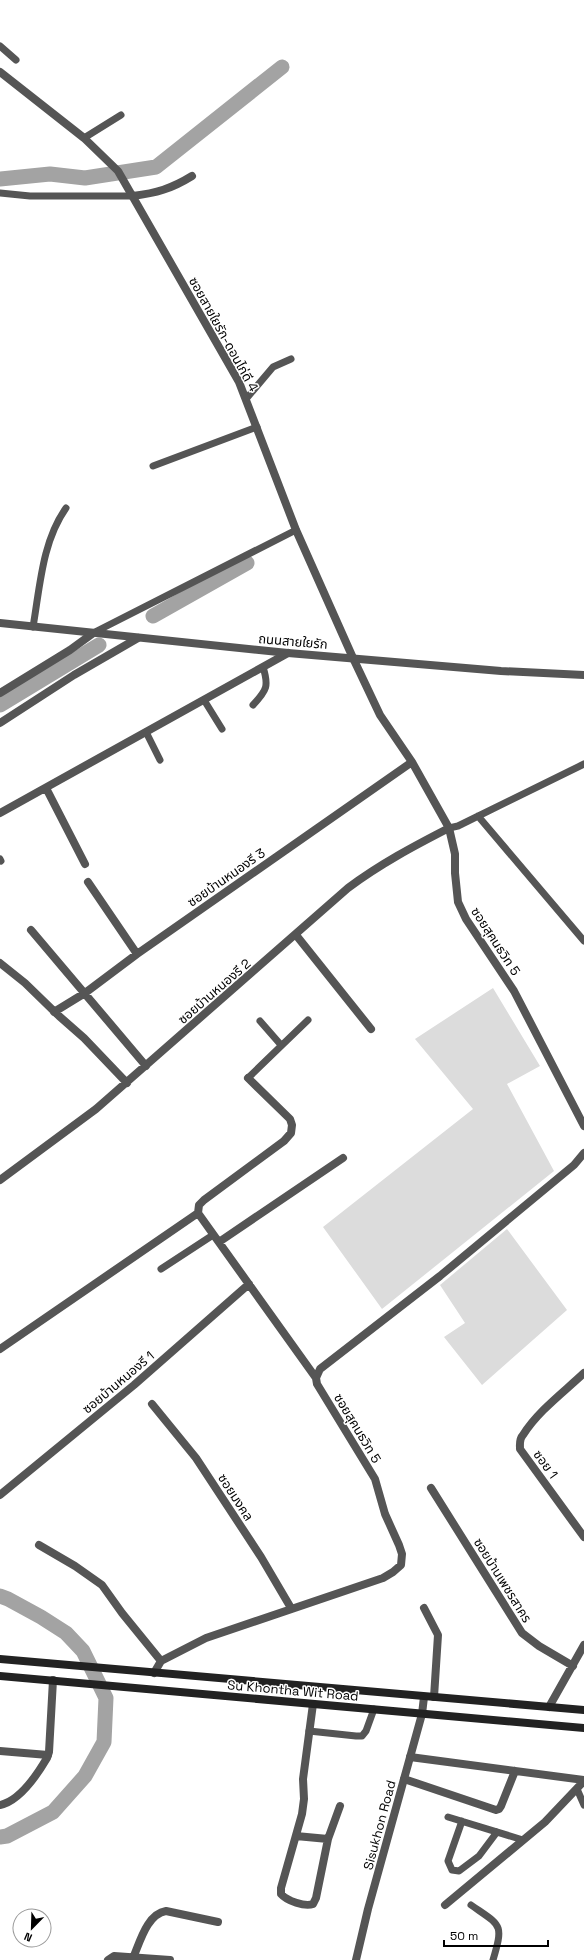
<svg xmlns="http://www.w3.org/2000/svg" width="584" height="1960" font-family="'Space Grotesk','Noto Sans Thai',sans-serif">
	<rect width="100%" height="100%" fill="#fff"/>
	<path fill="#dcdcdc" d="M 493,988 L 540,1066 L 507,1084 L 554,1171 L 382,1309 L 323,1227 L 473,1109 L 415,1039 Z
		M 507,1229 L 567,1310 L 482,1385 L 444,1337 L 465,1323 L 440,1285 Z"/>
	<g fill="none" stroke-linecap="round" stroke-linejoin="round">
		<path stroke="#a3a3a3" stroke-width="15" d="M 0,179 L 50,174 L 85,178 L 156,167 L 282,67
			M 153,616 L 247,563
			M 0,705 L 99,645
			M 0,1596 L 8,1599 L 41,1617 L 66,1633 L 83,1651 L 106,1698 L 104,1742 L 85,1776 L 53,1812 L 7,1836 L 0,1837"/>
		<path stroke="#555" stroke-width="7" d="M 0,46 L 16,60
			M 84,138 L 121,115
			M 0,193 L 30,196 L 133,196
			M 246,399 L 273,367 L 291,359
			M 153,466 L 257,427
			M 33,627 C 40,587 42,542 66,508
			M 93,633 L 296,530
			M 204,700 L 222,729
			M 253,705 C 267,690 269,686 263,667
			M 146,732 L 160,760
			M 478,816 L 584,941
			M 449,828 L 458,826 L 584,764
			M 0,859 L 1,861
			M 260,1021 L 281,1045
			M 248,1078 L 308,1020
			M 161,1269 L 213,1235
			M 309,1731 L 356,1736 L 362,1736 L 366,1731 L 374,1709
			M 577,1789 L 584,1805
			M 448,1817 L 523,1840
			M 462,1821 L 448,1861 L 452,1870 L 459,1871 L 479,1856 L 497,1832
			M 471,1905 C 501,1926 504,1923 493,1960"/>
		<path stroke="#555" stroke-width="8" d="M 0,1751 L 48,1755"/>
		<path stroke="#555" stroke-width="8" d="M 0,72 L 84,138 L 118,171 L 239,382 L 296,530 L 353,658 L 380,715 L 412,762 L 449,828 L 455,854 L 455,873 L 458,902 L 466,919 L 514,991 L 584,1126
			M 133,196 C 156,193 171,189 192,176
			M 0,693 L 70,650 L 92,634
			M 0,723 L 74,675 L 138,638
			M 46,788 L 85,864
			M 0,813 L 288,653
			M 88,882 L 137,954
			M 31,930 L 146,1066
			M 296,935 L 371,1029
			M 0,963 L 25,983 L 59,1016 L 84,1038 L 127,1083
			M 54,1012 L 85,993 L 137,954 L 412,762
			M 248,1078 L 290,1119 L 292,1125 L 291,1133 L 284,1141 L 204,1200 L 199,1205 L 198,1213 L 316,1378
			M 0,1180 L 96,1109 L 348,888 C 380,864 414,846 449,828
			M 219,1242 L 343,1158
			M 0,1349 L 198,1213
			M 584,1373 C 564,1392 538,1411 523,1435 C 519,1439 520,1444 520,1449 L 584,1537
			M 152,1404 L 196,1458 L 261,1557 L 291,1608
			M 431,1488 L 522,1633 L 539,1646 L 573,1666
			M 0,1495 L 134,1385 L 249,1284
			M 39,1545 L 75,1566 L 102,1585 L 122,1613 L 161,1661
			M 424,1608 L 438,1635 L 434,1697
			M 154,1673 L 161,1661 L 206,1638 L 383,1578 L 393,1572 L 401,1565 L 402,1554 L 399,1545 L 385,1514 L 375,1479 L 317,1384 L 316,1378 L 320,1369 L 440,1276 L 574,1165 L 584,1153
			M 549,1707 L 584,1645
			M 410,1757 L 584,1780
			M 404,1779 L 496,1810 L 499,1809 L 501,1806 L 515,1771
			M 0,1805 C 20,1801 37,1775 47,1758 L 49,1752 L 53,1680
			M 296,1836 L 328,1839 L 316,1898 L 313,1904 C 305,1907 287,1901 281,1894 L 281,1888 L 302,1814 L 304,1799 L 303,1779 L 313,1704
			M 328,1839 L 340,1806
			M 445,1905 L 545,1822 L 584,1781
			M 133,1958 C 140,1942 147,1914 166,1911 L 218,1922
			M 108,1960 L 114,1956 L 170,1960"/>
		<path stroke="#555" stroke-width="8" d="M 0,623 L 288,653 L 501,671 L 584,675
			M 356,1960 L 368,1909 L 422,1714 L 424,1697"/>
		<path stroke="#222" stroke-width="8" d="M 0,1659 L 584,1710
			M 0,1676 L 584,1728"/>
	</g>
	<g text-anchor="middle" stroke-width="3" stroke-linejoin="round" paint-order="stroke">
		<g font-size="13" fill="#000" stroke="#fff">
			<text transform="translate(224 334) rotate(61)" y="5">ซอยสายใยรัก-ดอนไก่ดี 4</text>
			<text transform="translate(293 641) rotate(5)" y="5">ถนนสายใยรัก</text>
			<text transform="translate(226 877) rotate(-35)" y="5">ซอยบ้านหนองรี 3</text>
			<text transform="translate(496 941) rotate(57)" y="5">ซอยสุคนธวิท 5</text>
			<text transform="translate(214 991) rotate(-41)" y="5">ซอยบ้านหนองรี 2</text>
			<text transform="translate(118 1382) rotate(-40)" y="5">ซอยบ้านหนองรี 1</text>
			<text transform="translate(358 1428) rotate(59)" y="5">ซอยสุคนธวิท 5</text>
			<text transform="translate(546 1464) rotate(54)" y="5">ซอย 1</text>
			<text transform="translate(236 1497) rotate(57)" y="5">ซอยมงคล</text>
			<text transform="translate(503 1580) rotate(58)" y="5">ซอยบ้านเพชรสาคร</text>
			<text transform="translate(293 1690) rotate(5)" y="5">Su Khontha Wit Road</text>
			<text transform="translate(379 1825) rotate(-75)" y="5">Sisukhon Road</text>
		</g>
	</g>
	<g transform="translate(32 1928) rotate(203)"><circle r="19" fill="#ffffff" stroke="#999999"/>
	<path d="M0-3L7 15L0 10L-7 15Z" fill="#000000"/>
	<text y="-6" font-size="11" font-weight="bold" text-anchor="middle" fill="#000000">N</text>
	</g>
	<path d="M444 1940v6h104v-6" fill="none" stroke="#000000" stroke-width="2"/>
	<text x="450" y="1940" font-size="12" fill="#000000" stroke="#ffffff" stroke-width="3" paint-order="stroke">50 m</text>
</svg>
